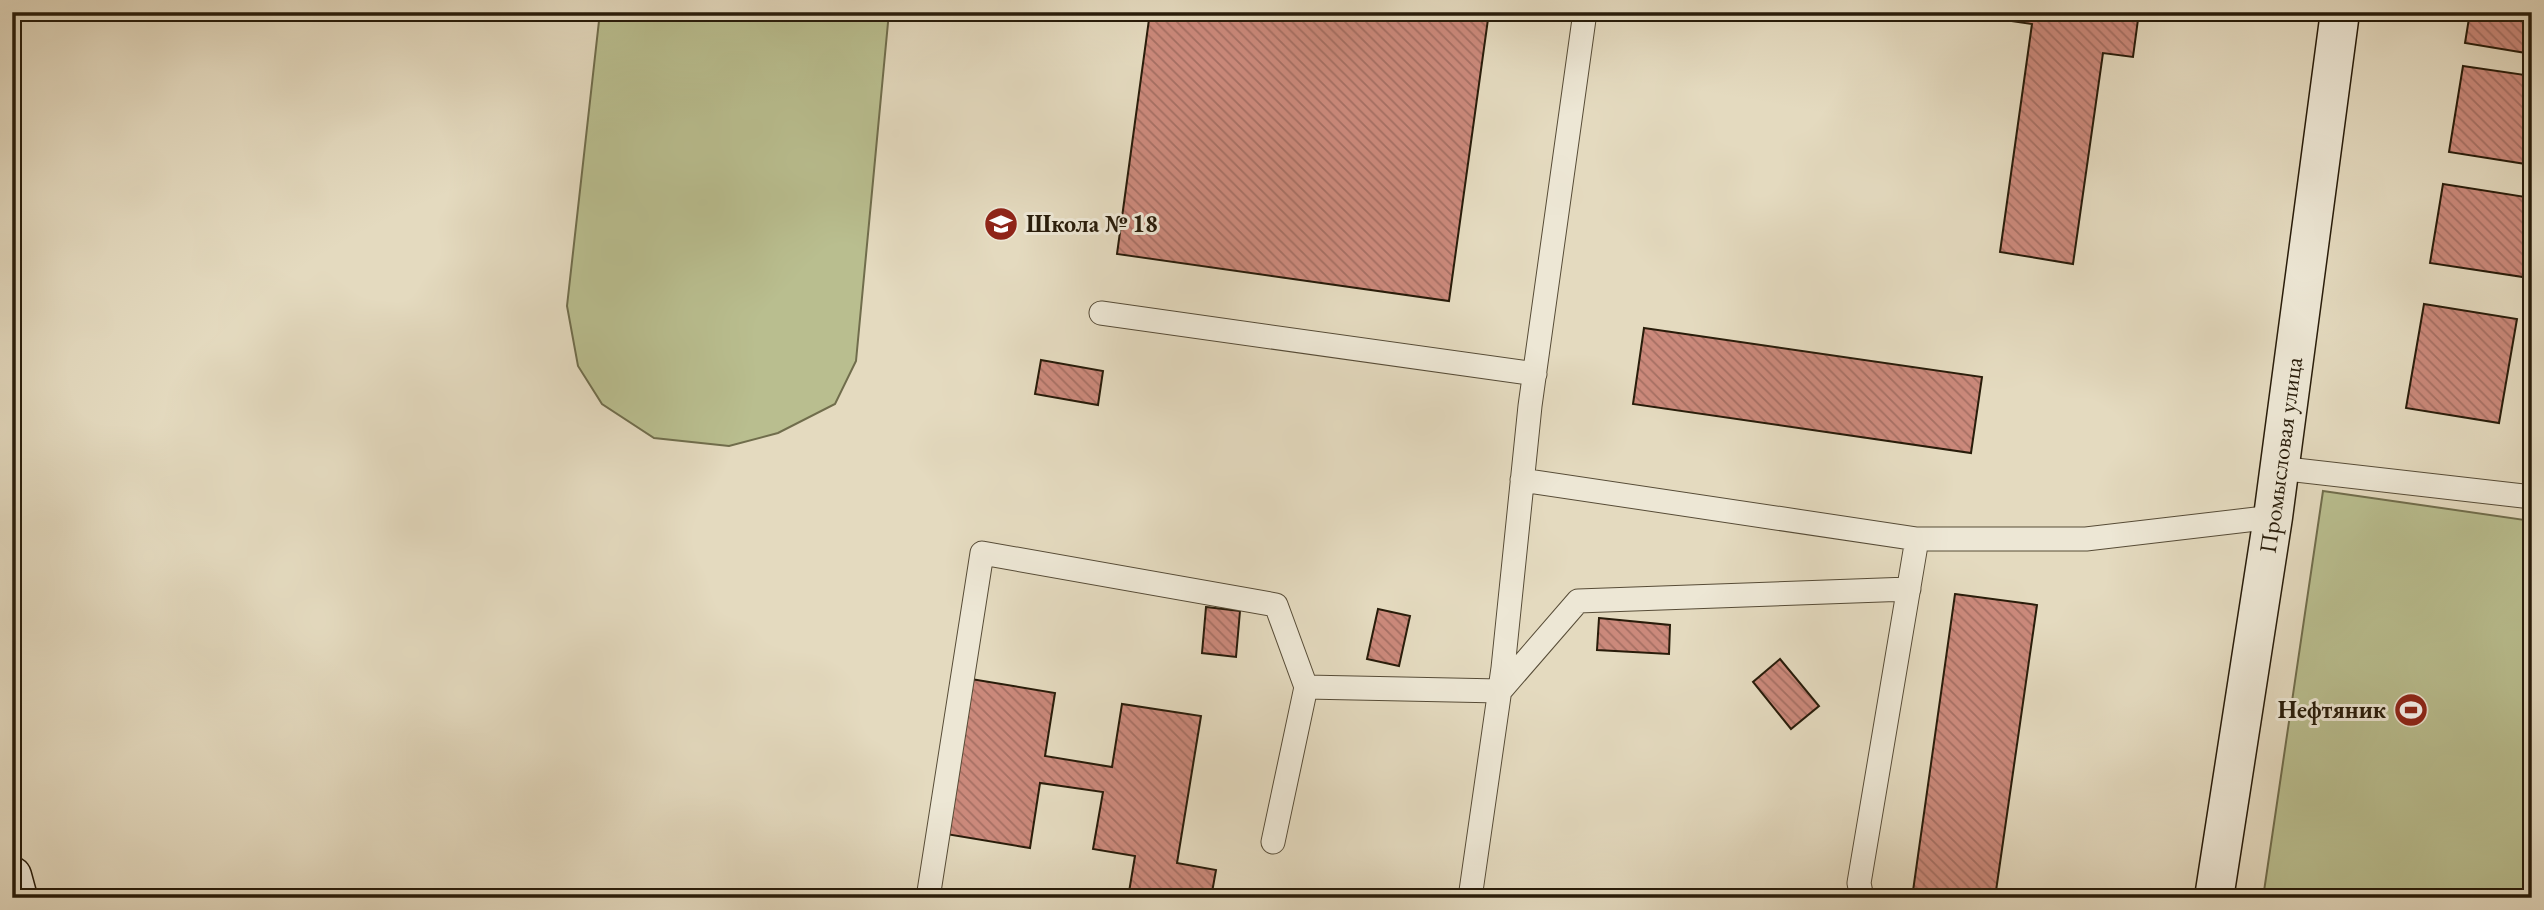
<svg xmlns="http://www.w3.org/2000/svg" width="2544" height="910" font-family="'EB Garamond',serif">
	<defs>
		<pattern id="building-back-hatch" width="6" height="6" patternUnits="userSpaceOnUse" patternTransform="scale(1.75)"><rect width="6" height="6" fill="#cb897b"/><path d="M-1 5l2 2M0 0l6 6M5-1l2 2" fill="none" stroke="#a56f63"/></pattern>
	</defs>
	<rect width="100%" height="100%" fill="#e4dabf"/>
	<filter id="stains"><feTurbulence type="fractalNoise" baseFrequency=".00286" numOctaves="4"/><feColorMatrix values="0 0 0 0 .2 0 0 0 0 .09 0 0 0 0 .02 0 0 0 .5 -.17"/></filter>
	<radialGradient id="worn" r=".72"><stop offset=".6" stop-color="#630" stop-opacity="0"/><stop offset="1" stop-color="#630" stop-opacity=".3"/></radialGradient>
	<path fill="#b9be8f" stroke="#706d4c" stroke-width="2" d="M 600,12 L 889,12 L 856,361 L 835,404 L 778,433 L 729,446 L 654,438 L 602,404 L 578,366 L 567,306 Z
		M 2323,491 L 2532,521 L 2532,898 L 2263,898 Z"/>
	<path fill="url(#building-back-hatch)" stroke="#281c0a" stroke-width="2" d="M 1150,12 L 1489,12 L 1449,301 L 1117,254 Z
		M 1950,12 L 2139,12 L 2133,57 L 2103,53 L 2073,264 L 2000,252 L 2032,24 Z
		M 2470,12 L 2532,12 L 2532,54 L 2465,43 Z
		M 2463,66 L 2532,76 L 2532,165 L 2449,152 Z
		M 2443,184 L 2532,198 L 2532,219 L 2523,277 L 2430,263 Z
		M 2424,304 L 2517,319 L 2499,423 L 2406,408 Z
		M 1644,328 L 1982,377 L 1971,453 L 1633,404 Z
		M 1041,360 L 1103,371 L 1098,405 L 1035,394 Z
		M 1955,594 L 2037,605 L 1995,898 L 1912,898 Z
		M 1206,607 L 1240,611 L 1236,657 L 1202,653 Z
		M 1378,609 L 1410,616 L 1399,666 L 1367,659 Z
		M 1599,618 L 1670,625 L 1669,654 L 1597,650 Z
		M 1780,659 L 1819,706 L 1791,729 L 1753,682 Z
		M 971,679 L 1055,693 L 1045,756 L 1112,767 L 1122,704 L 1201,716 L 1177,863 L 1216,870 L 1211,898 L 1128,898 L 1135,856 L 1093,849 L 1103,792 L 1040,783 L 1030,848 L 946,834 Z"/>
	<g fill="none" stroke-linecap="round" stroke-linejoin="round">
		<g stroke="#574c37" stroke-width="25">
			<path id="lane" d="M 1101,313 L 1535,374
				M 2279,468 L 2532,497
				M 1522,480 L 1917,539
				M 1306,687 L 1500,691 L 1578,601 L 1909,589
				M 928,898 L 982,553 L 1276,605 L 1306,687 L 1273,842
				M 1470,898 L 1503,668 L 1530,406 L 1585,12
				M 1862,898 L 1859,883 L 1917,539 L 2086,539 L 2273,517"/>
		</g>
		<g stroke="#281c0a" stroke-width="41">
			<g id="secondary">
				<path d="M 12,876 L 18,898"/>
				<path id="s1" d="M 2214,898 L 2273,517 L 2340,12"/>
			</g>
		</g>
		<use href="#lane" stroke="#ede7d5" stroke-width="23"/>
		<use href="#secondary" stroke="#ede7d5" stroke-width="38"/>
	</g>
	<defs>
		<g id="school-disc" transform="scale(1.75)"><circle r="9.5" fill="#8f2418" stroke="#ede7d5"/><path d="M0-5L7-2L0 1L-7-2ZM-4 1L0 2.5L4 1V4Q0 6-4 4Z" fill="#fff"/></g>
		<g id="stadium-disc" transform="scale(1.75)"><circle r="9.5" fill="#8f2418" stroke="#ede7d5"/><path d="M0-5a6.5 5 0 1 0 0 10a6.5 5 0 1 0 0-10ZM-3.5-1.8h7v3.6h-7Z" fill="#fff"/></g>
	</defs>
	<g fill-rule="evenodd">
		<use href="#school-disc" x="1001" y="224"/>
		<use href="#stadium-disc" x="2411" y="710"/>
	</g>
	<g text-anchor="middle" stroke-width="6" stroke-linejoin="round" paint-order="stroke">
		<g font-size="24" font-weight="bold" fill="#281c0a" stroke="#ede7d5" text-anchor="start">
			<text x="1026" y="232">Школа № 18</text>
			<text x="2386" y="718" text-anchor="end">Нефтяник</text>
		</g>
		<g font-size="24" fill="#281c0a" stroke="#ede7d5">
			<text dy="8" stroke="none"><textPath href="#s1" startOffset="448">Промысловая улица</textPath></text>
		</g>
	</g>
	<rect width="2544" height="910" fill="none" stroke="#e4dabf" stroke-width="42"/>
	<rect x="14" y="14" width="2516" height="882" fill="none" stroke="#281c0a" stroke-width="3.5"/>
	<rect x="21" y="21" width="2502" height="868" fill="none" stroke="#281c0a" stroke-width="2"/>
	<rect width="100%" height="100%" filter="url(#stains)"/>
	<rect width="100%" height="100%" fill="url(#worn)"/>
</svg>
